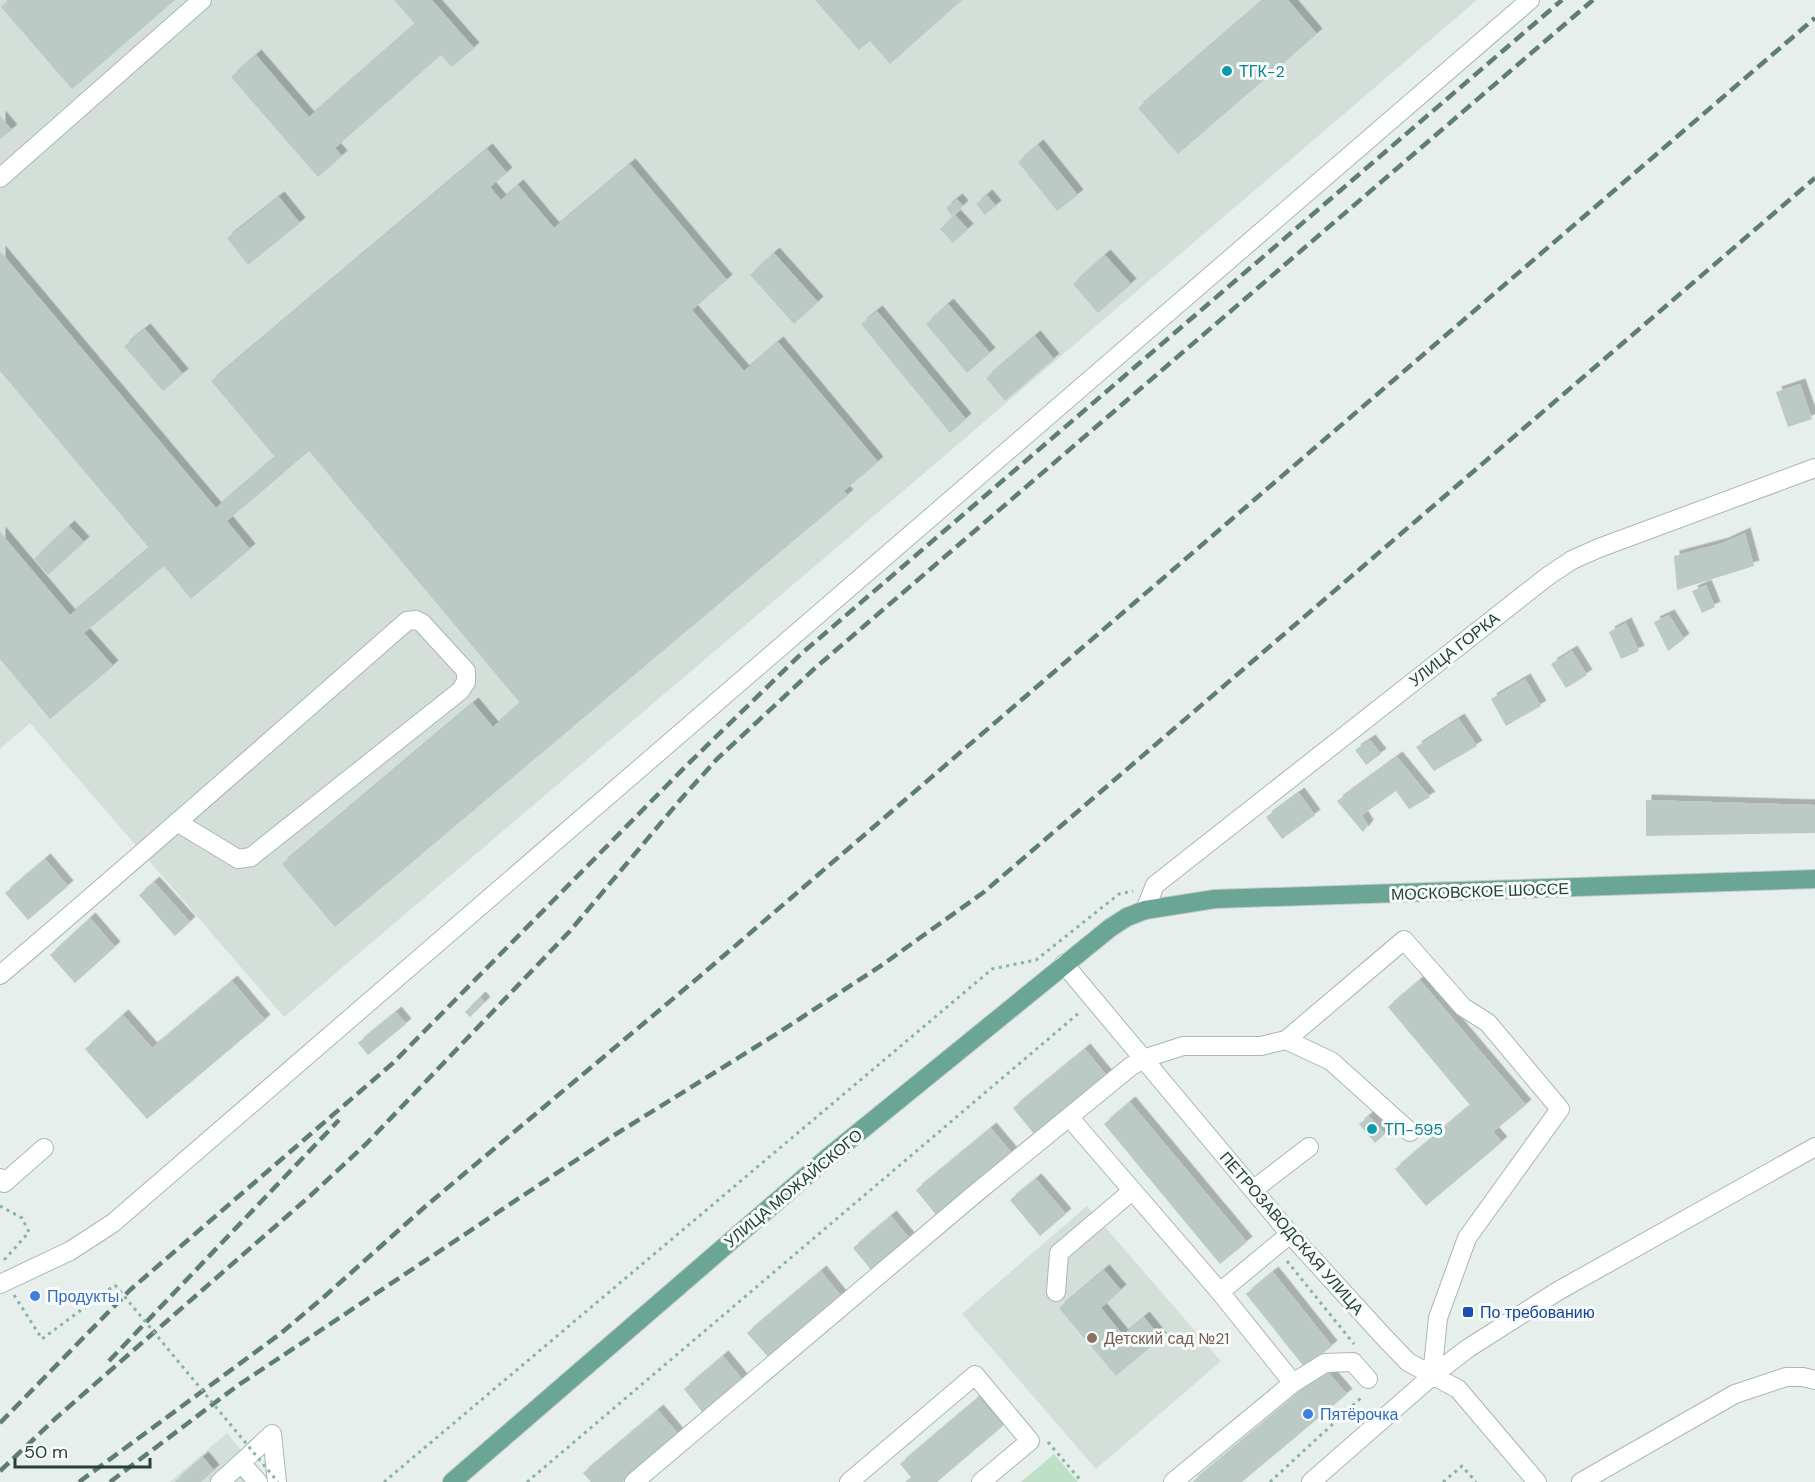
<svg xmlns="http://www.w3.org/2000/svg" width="1815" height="1482" font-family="'DM Sans',sans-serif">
	<defs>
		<filter id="shadow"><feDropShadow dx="5.5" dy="-5.5" stdDeviation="0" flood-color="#0004"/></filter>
	</defs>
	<rect width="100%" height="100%" fill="#e6efeb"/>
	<path fill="#d4dfda" d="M 0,0 L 1477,0 L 929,469 L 284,1017 L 30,723 L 0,749 Z
		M 1087,1206 L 1221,1361 L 1096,1469 L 962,1314 Z
		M 227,1433 L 268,1482 L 170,1482 Z"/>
	<path fill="#bfe0c8" d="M 1054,1454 L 1078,1482 L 1021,1482 Z"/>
	<path fill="#bbcac4" filter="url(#shadow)" d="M 9,0 L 175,0 L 72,89 L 1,7 Z
		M 394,0 L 432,0 L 474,48 L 452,67 L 441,55 L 335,148 L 342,156 L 318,177 L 231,77 L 256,55 L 309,117 L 415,24 Z
		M 815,0 L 962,0 L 890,64 L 870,41 L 859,50 Z
		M 1263,0 L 1288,0 L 1317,34 L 1178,154 L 1138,108 Z
		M 0,116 L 12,130 L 0,139 Z
		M 1038,145 L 1078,195 L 1057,211 L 1018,162 Z
		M 487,149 L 507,173 L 490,187 L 501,200 L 518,185 L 554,228 L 630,164 L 727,280 L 692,310 L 744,371 L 778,342 L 878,462 L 844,491 L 848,495 L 335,927 L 282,864 L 473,703 L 493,727 L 520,703 L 309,451 L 227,521 L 250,549 L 191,599 L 164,566 L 84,633 L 113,666 L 50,719 L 0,659 L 0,532 L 70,615 L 149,548 L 0,371 L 0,251 L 216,508 L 275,457 L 211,381 Z
		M 987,195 L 996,206 L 985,215 L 976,204 Z
		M 279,197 L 300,223 L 248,265 L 227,238 Z
		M 957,199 L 963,206 L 952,216 L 946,208 Z
		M 955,215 L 968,229 L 953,243 L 940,229 Z
		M 774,253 L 818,302 L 794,324 L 750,275 Z
		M 1105,255 L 1131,284 L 1098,313 L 1073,284 Z
		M 948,304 L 990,353 L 967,373 L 926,324 Z
		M 877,311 L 966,419 L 950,433 L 861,324 Z
		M 145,329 L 183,374 L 163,391 L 124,346 Z
		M 1035,336 L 1054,359 L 1005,401 L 986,378 Z
		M 1800,384 L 1812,419 L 1788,427 L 1776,392 Z
		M 69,526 L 84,542 L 48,575 L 34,559 Z
		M 1745,533 L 1754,566 L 1677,590 L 1674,556 L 1723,543 Z
		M 1706,585 L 1715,607 L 1702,613 L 1692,591 Z
		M 1669,615 L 1684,639 L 1668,651 L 1654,622 Z
		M 1626,623 L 1639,651 L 1621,659 L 1609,632 Z
		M 1572,651 L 1587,675 L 1566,688 L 1551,664 Z
		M 1525,679 L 1541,706 L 1506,726 L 1491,699 Z
		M 1459,719 L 1477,746 L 1434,771 L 1416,747 Z
		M 1370,740 L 1381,754 L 1366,765 L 1355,750 Z
		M 1397,757 L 1430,797 L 1409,809 L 1396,791 L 1362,815 L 1368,825 L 1363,832 L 1337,801 Z
		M 1299,793 L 1315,815 L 1282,839 L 1266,817 Z
		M 1646,800 L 1815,805 L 1815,833 L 1646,836 Z
		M 45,859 L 68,886 L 28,920 L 5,893 Z
		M 154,882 L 190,922 L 175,936 L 139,895 Z
		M 90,918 L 115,947 L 75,983 L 50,955 Z
		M 1420,980 L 1526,1105 L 1493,1132 L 1502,1142 L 1426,1206 L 1395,1169 L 1470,1105 L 1388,1007 Z
		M 232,981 L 265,1020 L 147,1119 L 85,1049 L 123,1015 L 152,1048 Z
		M 480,997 L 485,1002 L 470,1017 L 465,1012 Z
		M 396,1012 L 406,1024 L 368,1055 L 358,1043 Z
		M 1085,1049 L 1107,1076 L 1035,1135 L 1013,1108 Z
		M 1130,1102 L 1247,1242 L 1220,1264 L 1104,1124 Z
		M 1369,1116 L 1385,1134 L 1375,1143 L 1359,1124 Z
		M 991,1128 L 1012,1153 L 937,1216 L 916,1190 Z
		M 1036,1179 L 1066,1214 L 1040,1236 L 1010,1200 Z
		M 891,1216 L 910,1239 L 872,1271 L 853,1248 Z
		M 1104,1270 L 1121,1290 L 1101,1308 L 1123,1335 L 1144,1317 L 1161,1338 L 1116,1376 L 1059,1308 Z
		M 821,1271 L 842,1297 L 769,1358 L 747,1333 Z
		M 1273,1272 L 1332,1346 L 1305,1368 L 1246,1294 Z
		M 723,1356 L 743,1380 L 703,1413 L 684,1389 Z
		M 1326,1370 L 1347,1394 L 1242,1482 L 1192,1482 Z
		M 979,1397 L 1003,1426 L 937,1482 L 905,1482 L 911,1477 L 900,1464 Z
		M 658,1410 L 679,1435 L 623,1482 L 591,1482 L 583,1473 Z
		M 203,1457 L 214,1470 L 201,1482 L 175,1482 Z"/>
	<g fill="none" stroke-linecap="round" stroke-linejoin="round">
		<g stroke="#a8b8b2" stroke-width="20">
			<path id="minor" d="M 0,178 L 202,0
				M 1145,910 L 1155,885 L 1548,576 L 1572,560 L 1599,548 L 1815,468
				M 1064,964 L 1290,1234 L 1383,1336 L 1408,1362 L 1458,1389 L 1537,1482
				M 0,975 C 137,859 272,739 407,621 L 416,620 L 422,623 L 466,671 L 466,682 L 460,691 L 251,857 L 238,859 L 177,822
				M 1286,1040 L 1331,1061 L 1410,1132
				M 1069,1117 L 1220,1292
				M 0,1178 L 4,1183 L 44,1148
				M 1253,1190 L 1309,1147
				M 0,1284 L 70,1251 L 113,1223 L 1530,0
				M 1056,1292 L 1059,1253 L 1132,1191
				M 1293,1383 L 1325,1363 L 1353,1362 L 1368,1379
				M 241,1463 L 272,1434 L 277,1482
				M 220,1482 L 241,1463 L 258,1482
				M 634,1482 L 976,1193 L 1130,1067 L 1143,1059 L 1183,1046 L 1261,1046 L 1286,1040 L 1404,940 L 1463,1007 L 1488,1023 L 1560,1109 L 1467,1238 L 1438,1318 L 1432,1376
				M 849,1482 L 975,1375 L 1030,1441 L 981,1482
				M 1173,1482 L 1293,1383 L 1220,1292 L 1290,1234
				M 1311,1482 L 1432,1376 L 1467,1349 L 1558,1291 L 1815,1147
				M 1581,1482 L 1735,1394 L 1786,1377 L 1803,1377 L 1815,1380"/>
		</g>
		<g stroke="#c2cac8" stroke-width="20">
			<path id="major" d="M 452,1482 L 827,1158 L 1110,928 L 1127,917 L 1145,910 L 1215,899 L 1815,879"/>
		</g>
		<path stroke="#86b3a5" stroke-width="3" stroke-dasharray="3 4.5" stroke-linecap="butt" d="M 0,1206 L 22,1218 L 29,1232 L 5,1259 L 6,1263
			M 1287,1261 L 1354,1344
			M 14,1295 L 42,1339 L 115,1285
			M 1048,1442 L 1082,1482
			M 384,1482 L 992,969 L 1036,960 L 1119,894 L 1133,891
			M 527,1482 L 1080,1012
			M 1270,1482 L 1363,1396
			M 1443,1482 L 1462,1466 L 1476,1482"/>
		<use href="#minor" stroke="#fff" stroke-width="18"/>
		<use href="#major" stroke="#6aa596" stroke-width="18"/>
		<path stroke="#5f7d75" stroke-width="4.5" stroke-dasharray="12 6" stroke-linecap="butt" d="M 109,1361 L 339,1120
			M 0,1423 L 130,1290 L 393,1063 L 686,766 L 801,654 L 1562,0
			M 0,1471 L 56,1418 L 310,1196 L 367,1143 L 570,931 L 681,799 L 717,759 L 814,669 L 1593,0
			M 79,1482 L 280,1334 L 325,1296 L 427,1205 L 699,977 L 1815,18
			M 110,1482 L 237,1386 L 608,1139 L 778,1033 L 882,965 L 984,892 L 1815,178"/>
		<path stroke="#86b3a5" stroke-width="3" stroke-dasharray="3 4.5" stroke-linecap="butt" d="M 115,1285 L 278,1482"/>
	</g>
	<g fill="#0f9aa8" stroke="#f7fbf9" stroke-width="2">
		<circle cx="1227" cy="71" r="6"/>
		<circle cx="1372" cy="1129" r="6"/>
	</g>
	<g fill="#3f7fe0" stroke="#f7fbf9" stroke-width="2">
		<circle cx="35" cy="1296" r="6"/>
		<circle cx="1308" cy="1414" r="6"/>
	</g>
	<rect fill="#1a4fb4" stroke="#f7fbf9" stroke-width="2" x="1462" y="1306" width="12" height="12" rx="3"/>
	<circle fill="#8d6e63" stroke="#f7fbf9" stroke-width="2" cx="1092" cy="1338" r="6"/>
	<g text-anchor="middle" stroke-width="6" stroke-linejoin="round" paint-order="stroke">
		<g font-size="16" fill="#0d838f" stroke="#f7fbf9" text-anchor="start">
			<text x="1239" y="77">ТГК-2</text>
			<text x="1384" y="1135">ТП-595</text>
		</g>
		<g font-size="16" fill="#24423a" stroke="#f7fbf9">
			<text transform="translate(1454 649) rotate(-38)" y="6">УЛИЦА ГОРКА</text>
			<text transform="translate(1480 891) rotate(-2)" y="6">МОСКОВСКОЕ ШОССЕ</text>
			<text transform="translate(793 1188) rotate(-40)" y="6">УЛИЦА МОЖАЙСКОГО</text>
			<text transform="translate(1292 1233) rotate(49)" y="6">ПЕТРОЗАВОДСКАЯ УЛИЦА</text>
		</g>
		<g font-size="16" fill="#366cbe" stroke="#f7fbf9" text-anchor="start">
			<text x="47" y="1302">Продукты</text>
			<text x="1320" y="1420">Пятёрочка</text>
		</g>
		<g font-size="16" fill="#164399" stroke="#f7fbf9" text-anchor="start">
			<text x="1480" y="1318">По требованию</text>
		</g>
		<g font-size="16" fill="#785e54" stroke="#f7fbf9" text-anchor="start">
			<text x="1104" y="1344">Детский сад №21</text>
		</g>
	</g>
	<path d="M15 1458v9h135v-9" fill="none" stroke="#24423a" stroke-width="3"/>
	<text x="24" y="1458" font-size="18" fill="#24423a" stroke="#f7fbf9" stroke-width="4.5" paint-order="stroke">50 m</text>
</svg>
